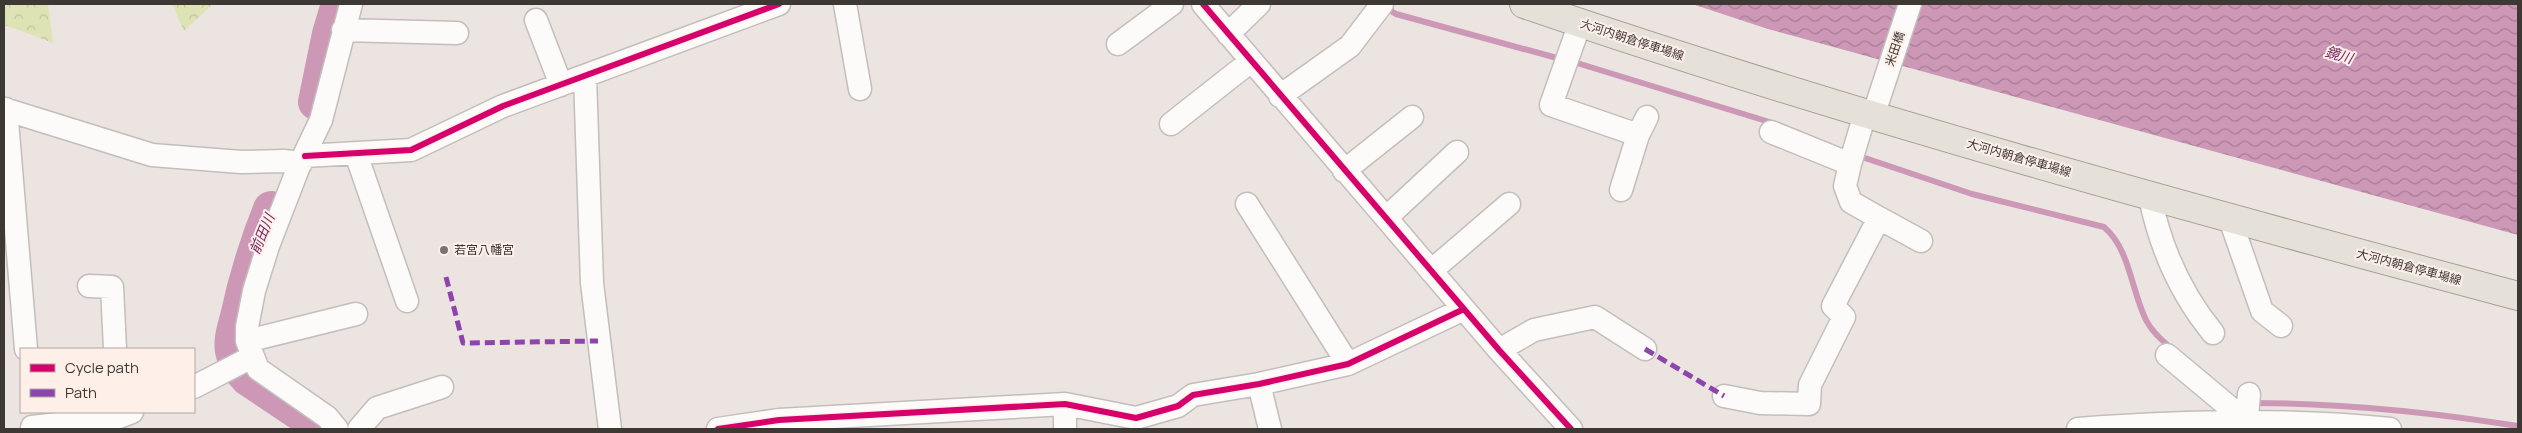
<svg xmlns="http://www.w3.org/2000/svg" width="2522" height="433" font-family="Manrope,'Noto Sans JP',sans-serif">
	<defs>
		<pattern id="forest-crowns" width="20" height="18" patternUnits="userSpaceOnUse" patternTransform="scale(1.25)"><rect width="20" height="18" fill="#dee3b6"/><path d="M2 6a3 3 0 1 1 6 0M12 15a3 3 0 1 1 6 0" fill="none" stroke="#c0c49d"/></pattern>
		<pattern id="water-waves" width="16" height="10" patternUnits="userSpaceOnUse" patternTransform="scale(1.25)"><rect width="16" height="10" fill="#cc98b6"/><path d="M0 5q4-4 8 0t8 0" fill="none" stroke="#a77d95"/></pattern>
	</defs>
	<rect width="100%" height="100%" fill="#ece4e1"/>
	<path fill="url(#forest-crowns)" d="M 4,4 L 48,4 L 53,43 L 8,26 L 4,26 Z
		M 172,4 L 213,4 L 184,31 Z"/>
	<path fill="url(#water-waves)" d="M 1692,4 L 2518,4 L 2518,235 L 1768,29 Z"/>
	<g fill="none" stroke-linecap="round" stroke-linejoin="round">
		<path stroke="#cc98b6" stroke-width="6" d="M 1391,4 L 1391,11 L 1396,14 L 1557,58
			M 1577,63 L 1776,124
			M 1865,158 L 1972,194 L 2104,227 C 2130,249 2131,290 2146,320 C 2152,332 2162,340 2172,349
			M 2252,403 C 2342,403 2429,412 2518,426"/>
		<path stroke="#cc98b6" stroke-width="36" d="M 316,102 L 330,34 L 339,4
			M 271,209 C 257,244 246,279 238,317 C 235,328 231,340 233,351 C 235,362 241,371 248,378 L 324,429"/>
		<g stroke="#c3bebb" stroke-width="25">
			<path id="minor" d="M 845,4 L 860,89
				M 1203,4 L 1499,350 L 1571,429
				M 536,20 L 561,85
				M 1580,23 L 1551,105 L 1638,135
				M 343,30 L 457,33
				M 1228,34 L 1259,4
				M 1118,44 L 1172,4
				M 585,76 L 592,283 L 610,429
				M 1280,96 L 1350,46 L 1382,4
				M 4,109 L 152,155 L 241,162 L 284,161 L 301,163
				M 6,109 L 26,349
				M 1873,116 L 1910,4
				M 1171,124 L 1251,61
				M 1771,132 L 1850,164
				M 356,154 L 407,301
				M 305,156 L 411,150 L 503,106 L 779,4
				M 1344,171 L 1412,117
				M 1621,190 L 1638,135 L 1647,117
				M 2150,197 C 2160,246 2181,294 2213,333
				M 1247,204 L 1348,364
				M 1386,218 L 1457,152
				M 1879,218 L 1921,241
				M 2230,219 L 2262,311 L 2281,326
				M 1431,271 L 1509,204
				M 89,286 L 112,287 L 115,349
				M 247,341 L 356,314
				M 1499,350 L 1534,330 L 1595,317 L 1645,349
				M 2167,355 L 2246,421
				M 1259,384 L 1270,429
				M 194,387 L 252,357
				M 1724,396 L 1760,403 L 1809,404 L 1810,385 L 1844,317 L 1833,306 L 1879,218 L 1851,202 L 1845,186 L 1850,164 L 1865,114
				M 1065,404 L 1065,429
				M 32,427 L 119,417 L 132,412
				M 337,429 L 327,417 L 258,369 L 247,341 L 247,327 L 254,291 L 268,246 L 299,166 L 321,120 L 351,4
				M 359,429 L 377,408 L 442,387
				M 718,429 L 779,420 L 1065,404 L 1136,418 L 1178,406 L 1193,395 L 1259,384 L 1348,364 L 1464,309
				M 2078,429 C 2182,421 2286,418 2390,429
				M 2246,429 L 2249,394"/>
		</g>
		<g stroke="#a89f92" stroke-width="30">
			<path id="major" d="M 1524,4 C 1851,116 2185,207 2518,296"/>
		</g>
		<use href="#minor" stroke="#fcfbfa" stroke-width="22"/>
		<use href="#major" stroke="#e5e1d9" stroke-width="28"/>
		<path stroke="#8e44ad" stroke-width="5" stroke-dasharray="10 5" stroke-linecap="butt" d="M 446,277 L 463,343 L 598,341
			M 1645,349 L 1724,396"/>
		<g stroke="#fef0e9" stroke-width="9">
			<path id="cycleway" d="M 1203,4 L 1499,350 L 1571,429
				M 305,156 L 411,150 L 503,106 L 779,4
				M 718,429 L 779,420 L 1065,404 L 1136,418 L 1178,406 L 1193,395 L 1259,384 L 1348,364 L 1464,309"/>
		</g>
		<use href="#cycleway" stroke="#d6006c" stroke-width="6"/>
	</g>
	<circle fill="#7b7471" stroke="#fef0e9" stroke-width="2" cx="444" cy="250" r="5"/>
	<g text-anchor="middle" stroke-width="4" stroke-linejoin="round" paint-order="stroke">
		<g font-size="12" fill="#3e3835" stroke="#fef0e9">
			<text transform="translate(1632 40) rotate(18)" y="4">大河内朝倉停車場線</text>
			<text transform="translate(1895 49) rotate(-72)" y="4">米田橋</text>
			<text transform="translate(2019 158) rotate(16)" y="4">大河内朝倉停車場線</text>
			<text transform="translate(2409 267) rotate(15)" y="4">大河内朝倉停車場線</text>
		</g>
		<g font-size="12" fill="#3e3835" stroke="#fef0e9" text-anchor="start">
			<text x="454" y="254">若宮八幡宮</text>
		</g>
		<g font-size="14" font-style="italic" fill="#741f5b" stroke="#fef0e9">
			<text transform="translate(2339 55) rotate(16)" y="5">鏡川</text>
			<text transform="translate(262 234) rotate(-67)" y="5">前田川</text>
		</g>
	</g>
	<rect width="2522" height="433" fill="none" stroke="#3e3835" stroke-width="10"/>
	<rect x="20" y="348" width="175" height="65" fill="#fef0e9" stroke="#b1a6a1"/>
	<rect x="30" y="364" width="25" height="8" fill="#d6006c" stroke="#b1a6a1"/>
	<text x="65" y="373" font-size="15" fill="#3e3835">Cycle path</text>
	<rect x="30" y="389" width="25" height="8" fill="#8e44ad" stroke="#b1a6a1"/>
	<text x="65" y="398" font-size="15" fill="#3e3835">Path</text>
</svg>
